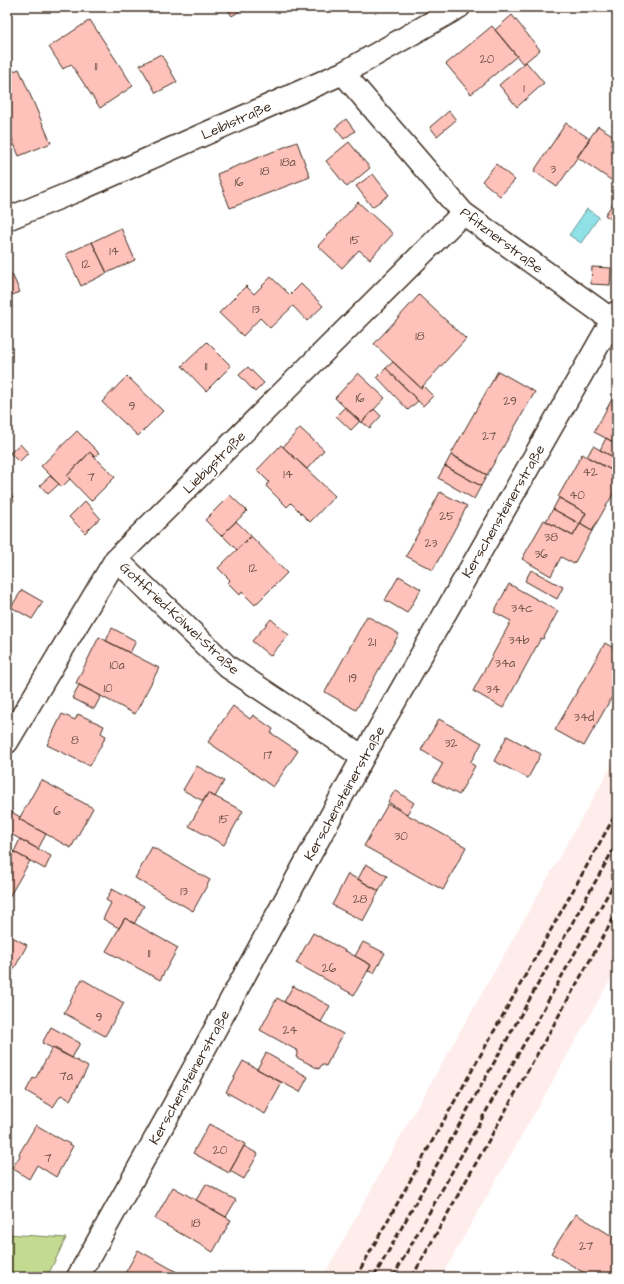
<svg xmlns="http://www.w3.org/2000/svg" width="624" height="1284" font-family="'Architects Daughter',sans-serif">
	<rect width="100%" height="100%" fill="#fff"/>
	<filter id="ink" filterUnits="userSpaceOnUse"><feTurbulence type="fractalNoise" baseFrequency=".025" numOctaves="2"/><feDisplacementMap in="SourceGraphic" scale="8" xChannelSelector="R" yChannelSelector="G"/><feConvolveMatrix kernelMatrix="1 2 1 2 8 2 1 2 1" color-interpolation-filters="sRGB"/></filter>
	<g filter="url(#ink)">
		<path fill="#ffedeb" d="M 617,756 L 617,968 L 441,1277 L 323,1277 L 396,1144 Z"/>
		<path fill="#c2db91" stroke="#7e8258" d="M 7,1234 L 66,1238 L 47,1277 L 7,1277 Z"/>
		<path fill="#8fe1e7" stroke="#6d9897" d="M 587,209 L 599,217 L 581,243 L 569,235 Z"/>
		<path fill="#fec2bb" stroke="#3b2a1e" d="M 226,7 L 246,7 L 232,16 Z
			M 512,15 L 540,50 L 523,64 L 495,30 Z
			M 90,20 L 133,86 L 100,108 L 71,64 L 63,69 L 49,47 Z
			M 492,26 L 517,56 L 471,94 L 446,64 Z
			M 161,54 L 177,82 L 156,93 L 140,65 Z
			M 526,62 L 544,83 L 517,107 L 499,85 Z
			M 19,69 L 51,143 L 19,156 L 7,127 L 7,74 Z
			M 449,111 L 456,120 L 437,136 L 430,127 Z
			M 346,119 L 355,131 L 344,139 L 335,128 Z
			M 566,123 L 590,139 L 557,187 L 534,171 Z
			M 598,126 L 617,138 L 617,184 L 577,157 Z
			M 297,142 L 310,177 L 230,208 L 217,174 Z
			M 349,142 L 370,168 L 347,187 L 326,161 Z
			M 496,164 L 515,180 L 500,196 L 482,181 Z
			M 373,174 L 389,195 L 372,207 L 356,186 Z
			M 617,197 L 617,223 L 605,215 Z
			M 358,202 L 393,234 L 370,259 L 359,250 L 342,268 L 318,246 Z
			M 121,228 L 135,260 L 107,273 L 92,242 Z
			M 92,242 L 107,273 L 81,286 L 66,254 Z
			M 592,267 L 611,268 L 610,285 L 591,284 Z
			M 12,274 L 20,292 L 7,297 L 7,276 Z
			M 271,277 L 290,295 L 301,284 L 323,306 L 307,321 L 293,306 L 270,328 L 260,318 L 243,336 L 219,313 L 246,286 L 254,294 Z
			M 419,295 L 466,339 L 421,388 L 374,344 Z
			M 207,342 L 231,366 L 206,391 L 182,366 Z
			M 393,362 L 421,388 L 423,386 L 433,396 L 423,406 L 386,368 Z
			M 248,367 L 264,383 L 255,392 L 239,375 Z
			M 386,368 L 418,401 L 408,410 L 377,377 Z
			M 498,371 L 535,392 L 487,475 L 451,454 Z
			M 358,373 L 385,398 L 361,423 L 335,398 Z
			M 127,376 L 163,411 L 138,436 L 102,402 Z
			M 617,390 L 617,444 L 594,432 Z
			M 345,407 L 360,421 L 351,430 L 336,416 Z
			M 374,409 L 381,416 L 370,428 L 362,422 Z
			M 300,428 L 324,450 L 307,469 L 283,447 Z
			M 77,431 L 99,453 L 94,457 L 90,452 L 67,476 L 70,479 L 62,487 L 41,466 Z
			M 606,438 L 617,444 L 617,459 L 600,450 Z
			M 20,444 L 28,453 L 19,462 L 10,453 Z
			M 281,445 L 335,496 L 310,522 L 291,503 L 287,507 L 266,486 L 269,482 L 257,470 Z
			M 593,446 L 617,459 L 617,473 L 587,457 Z
			M 90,452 L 115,477 L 91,501 L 67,476 Z
			M 582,454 L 617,473 L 617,487 L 592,531 L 580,524 L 586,513 L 558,497 Z
			M 451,455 L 487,475 L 481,486 L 445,466 Z
			M 445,466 L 481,486 L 474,499 L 438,478 Z
			M 50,476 L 59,484 L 48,494 L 40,485 Z
			M 7,484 L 14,501 L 7,503 Z
			M 440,492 L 467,506 L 433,570 L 406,556 Z
			M 230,495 L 247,511 L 221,536 L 205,520 Z
			M 559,498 L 586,513 L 580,524 L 553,509 Z
			M 85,501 L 100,518 L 85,533 L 69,517 Z
			M 553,509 L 580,524 L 573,536 L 546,521 Z
			M 544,520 L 573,536 L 580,524 L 592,531 L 574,564 L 561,557 L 551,576 L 522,559 Z
			M 236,521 L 251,536 L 237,550 L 222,535 Z
			M 251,536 L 287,573 L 255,605 L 242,592 L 240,595 L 228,583 L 230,580 L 218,568 Z
			M 531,570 L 563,587 L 557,599 L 525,581 Z
			M 399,576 L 421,589 L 407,613 L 385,600 Z
			M 509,584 L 558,611 L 543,639 L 541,638 L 503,708 L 473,691 L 511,621 L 494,612 Z
			M 22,590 L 43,602 L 32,619 L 11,607 Z
			M 367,616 L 399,634 L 356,710 L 325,692 Z
			M 271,619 L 289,635 L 270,656 L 252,641 Z
			M 112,628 L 136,641 L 130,653 L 106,641 Z
			M 99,637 L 159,668 L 135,714 L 76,683 Z
			M 605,643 L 617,650 L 617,688 L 584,746 L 555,730 Z
			M 79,685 L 101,696 L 94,709 L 72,698 Z
			M 233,706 L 250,719 L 253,715 L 273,729 L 271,733 L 298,751 L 273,787 L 208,742 Z
			M 62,714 L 75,720 L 78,714 L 104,726 L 101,733 L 106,736 L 90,766 L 47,745 Z
			M 439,719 L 482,743 L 470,763 L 475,766 L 459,795 L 433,781 L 443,763 L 421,750 Z
			M 507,736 L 541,754 L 528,778 L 494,761 Z
			M 197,766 L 224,781 L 215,797 L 208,793 L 203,801 L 183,790 Z
			M 41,780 L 93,808 L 71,848 L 19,819 Z
			M 395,790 L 414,803 L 407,814 L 388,802 Z
			M 208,793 L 243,811 L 224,845 L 189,826 Z
			M 388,804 L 466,847 L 443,890 L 364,846 Z
			M 12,812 L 20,817 L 19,819 L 46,834 L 38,849 L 7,832 L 7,822 Z
			M 20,839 L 51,856 L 45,869 L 14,852 Z
			M 152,847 L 210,880 L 193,911 L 135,878 Z
			M 7,848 L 30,861 L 9,897 L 7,896 Z
			M 366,864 L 387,876 L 379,891 L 358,879 Z
			M 348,874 L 379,891 L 363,921 L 332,905 Z
			M 112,889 L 144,906 L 134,924 L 125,918 L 119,928 L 103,919 L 111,903 L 106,900 Z
			M 125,918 L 178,948 L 160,980 L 106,951 Z
			M 313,933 L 371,965 L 354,995 L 296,963 Z
			M 7,934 L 27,945 L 7,982 Z
			M 363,942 L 385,953 L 374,973 L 368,971 L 371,965 L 355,956 Z
			M 82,979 L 124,1003 L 105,1036 L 64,1013 Z
			M 293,986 L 330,1006 L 321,1022 L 284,1002 Z
			M 277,998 L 343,1034 L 326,1066 L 322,1064 L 319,1069 L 296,1057 L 298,1051 L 260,1030 Z
			M 51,1027 L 80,1043 L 72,1058 L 42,1043 Z
			M 53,1047 L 88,1067 L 70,1100 L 61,1095 L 53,1107 L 26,1091 L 33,1078 L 35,1079 Z
			M 266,1053 L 308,1077 L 300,1092 L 257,1069 Z
			M 243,1061 L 282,1083 L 265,1114 L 226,1092 Z
			M 209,1124 L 245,1144 L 229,1173 L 193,1153 Z
			M 36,1125 L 73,1146 L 56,1177 L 37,1165 L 29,1179 L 12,1168 L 20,1156 L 19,1154 Z
			M 244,1146 L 258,1154 L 244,1179 L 230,1171 Z
			M 206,1184 L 236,1200 L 226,1217 L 196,1200 Z
			M 173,1187 L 231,1220 L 213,1252 L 155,1219 Z
			M 576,1214 L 617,1239 L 617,1277 L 591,1277 L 551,1253 Z
			M 138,1250 L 182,1275 L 181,1277 L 123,1277 Z"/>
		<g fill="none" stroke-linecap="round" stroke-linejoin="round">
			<g stroke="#3b2a1e" stroke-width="25">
				<path id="minor" d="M 343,73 L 463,213 L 612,320
					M 7,219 L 78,190 L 343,73 L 459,7
					M 116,559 L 228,667 L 363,757
					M 7,742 L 116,559 L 463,213
					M 78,1277 L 169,1114 L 363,757 L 617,312"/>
			</g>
			<use href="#minor" stroke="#fff" stroke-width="22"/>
			<path stroke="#3b2a1e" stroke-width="3" stroke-dasharray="6 3" stroke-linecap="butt" d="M 356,1277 L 617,812
				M 374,1277 L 617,843
				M 393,1277 L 617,878
				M 412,1277 L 617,912"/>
		</g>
	</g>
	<g text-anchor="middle" stroke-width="4" stroke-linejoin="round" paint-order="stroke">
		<g font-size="12" fill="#6c5045">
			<text x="487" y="63">20</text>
			<text x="96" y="70">11</text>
			<text x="524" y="92">1</text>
			<text x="288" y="166">18a</text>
			<text x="553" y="173">3</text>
			<text x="265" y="175">18</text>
			<text x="239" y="186">16</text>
			<text x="355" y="244">15</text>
			<text x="114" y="255">14</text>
			<text x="86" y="268">12</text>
			<text x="256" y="313">13</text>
			<text x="420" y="340">18</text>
			<text x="206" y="370">11</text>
			<text x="360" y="402">16</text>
			<text x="510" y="405">29</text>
			<text x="132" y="410">9</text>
			<text x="489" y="440">27</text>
			<text x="590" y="476">42</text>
			<text x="288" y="478">14</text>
			<text x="91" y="481">7</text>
			<text x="577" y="499">40</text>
			<text x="447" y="520">25</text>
			<text x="551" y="541">38</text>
			<text x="431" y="547">23</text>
			<text x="541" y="558">36</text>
			<text x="253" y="572">12</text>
			<text x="522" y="612">34c</text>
			<text x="519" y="644">34b</text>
			<text x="372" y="646">21</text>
			<text x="505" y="667">34a</text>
			<text x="117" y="669">10a</text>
			<text x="353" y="682">19</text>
			<text x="108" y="692">10</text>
			<text x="493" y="693">34</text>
			<text x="584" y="721">34d</text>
			<text x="75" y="744">8</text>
			<text x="451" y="747">32</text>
			<text x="268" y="759">17</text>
			<text x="57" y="815">6</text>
			<text x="224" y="823">15</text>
			<text x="401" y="840">30</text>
			<text x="184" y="895">13</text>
			<text x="360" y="903">28</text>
			<text x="149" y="957">11</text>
			<text x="329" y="972">26</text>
			<text x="99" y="1021">9</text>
			<text x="290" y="1034">24</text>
			<text x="66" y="1080">7a</text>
			<text x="220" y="1154">20</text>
			<text x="48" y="1162">7</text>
			<text x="196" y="1227">18</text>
			<text x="586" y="1250">27</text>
		</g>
		<g font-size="14" fill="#3b2a1e" stroke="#fff">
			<text transform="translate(236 120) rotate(-24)" y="5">Leiblstraße</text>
			<text transform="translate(502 240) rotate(37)" y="5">Pfitznerstraße</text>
			<text transform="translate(214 462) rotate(-45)" y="5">Liebigstraße</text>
			<text transform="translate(503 511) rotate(-60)" y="5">Kerschensteinerstraße</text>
			<text transform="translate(180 618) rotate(43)" y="5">Gottfried-Kölwel-Straße</text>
			<text transform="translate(344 793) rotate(-61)" y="5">Kerschensteinerstraße</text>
			<text transform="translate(189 1077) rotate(-61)" y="5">Kerschensteinerstraße</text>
		</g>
	</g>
	<rect width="624" height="1284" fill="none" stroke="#fff" stroke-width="24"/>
	<rect x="12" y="12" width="600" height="1260" fill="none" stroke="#3b2a1e" stroke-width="1.5" filter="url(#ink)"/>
</svg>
